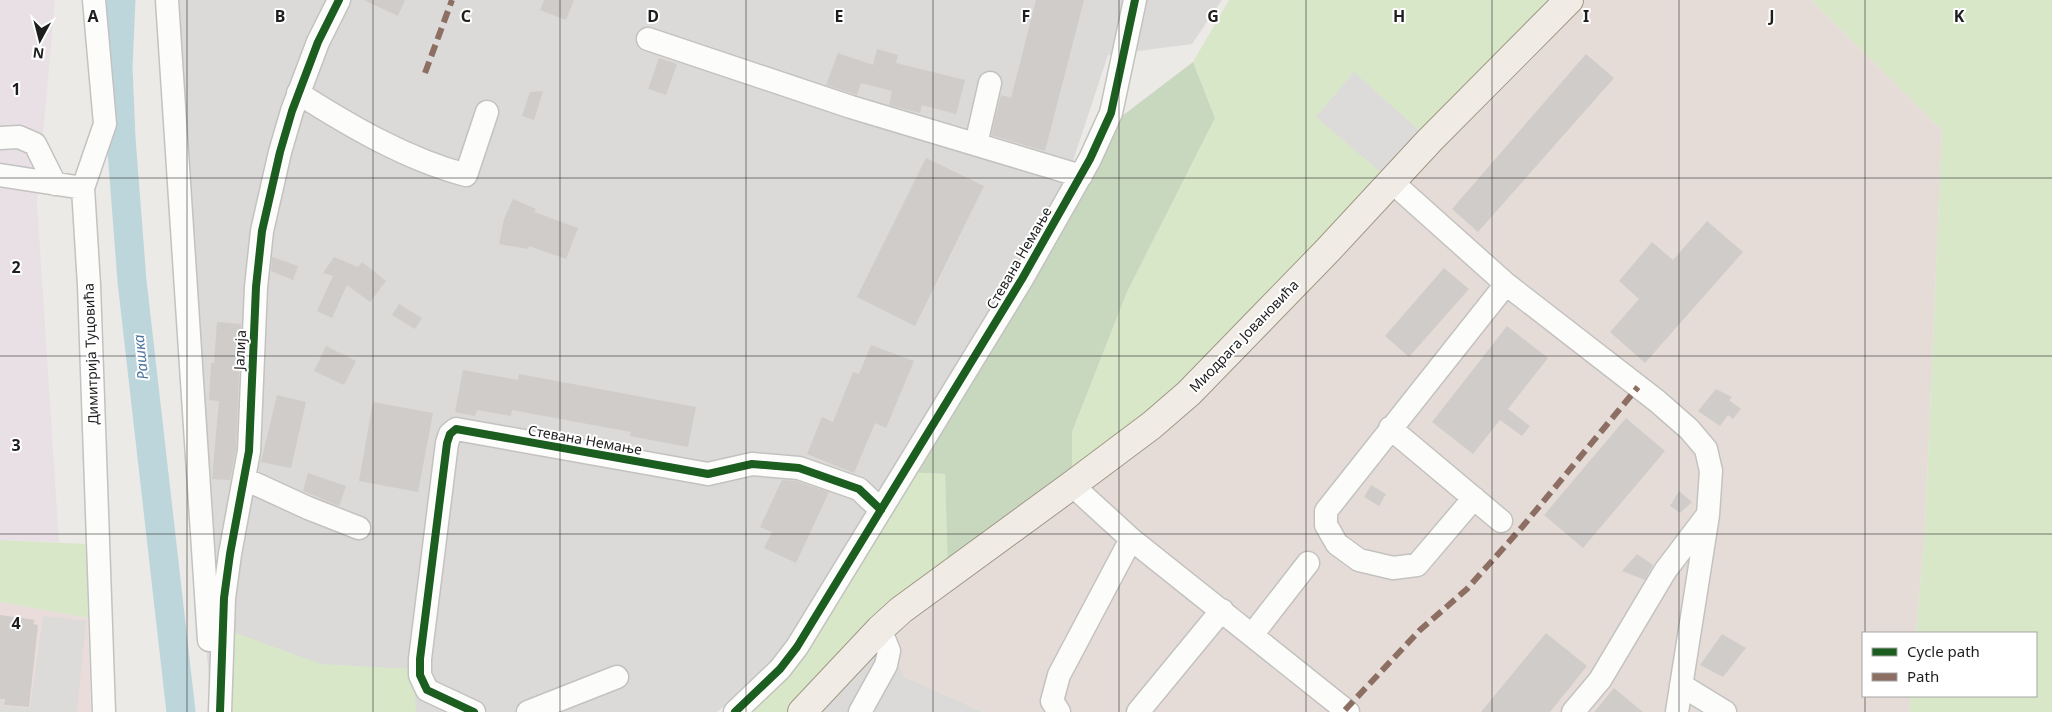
<svg xmlns="http://www.w3.org/2000/svg" width="2052" height="712" font-family="'Noto Sans',sans-serif">
	<rect width="100%" height="100%" fill="#eceae7"/>
	<path fill="#dbdad8" d="M 166,0 L 1222,0 L 1192,44 L 1108,55 L 1066,182 L 956,369 L 777,662 L 717,712 L 212,712 L 178,330 Z
		M 880,629 L 905,677 L 984,712 L 802,712 Z"/>
	<path fill="#e9dcda" d="M 0,602 L 88,618 L 91,712 L 0,712 Z"/>
	<path fill="#e9e0e5" d="M 0,0 L 55,0 L 37,202 L 59,542 L 0,540 Z"/>
	<path fill="#e6dcd7" d="M 1569,0 L 1811,0 L 1942,130 L 1925,530 L 1916,633 L 1863,633 L 1863,696 L 1911,696 L 1909,712 L 984,712 L 905,677 L 880,629 L 948,576 Z"/>
	<path fill="#d8e7c8" d="M 1229,0 L 1569,0 L 1430,140 L 1354,73 L 1392,182 L 1072,485 L 1072,432 L 1127,292 L 1215,118 L 1193,62 Z
		M 1811,0 L 2052,0 L 2052,712 L 1909,712 L 1911,696 L 2036,696 L 2036,633 L 1916,633 L 1925,530 L 1942,130 Z
		M 905,472 L 945,474 L 948,576 L 802,712 L 736,712 L 766,683 Z
		M 0,540 L 87,544 L 88,618 L 0,602 Z
		M 222,628 L 321,664 L 413,669 L 416,712 L 220,712 Z"/>
	<path fill="#c8d8be" d="M 1193,62 L 1215,118 L 1127,292 L 1072,432 L 1072,485 L 948,576 L 945,474 L 905,472 L 1105,129 Z"/>
	<path fill="#dcdbda" d="M 1354,72 L 1430,140 L 1392,182 L 1316,117 Z
		M 43,616 L 86,621 L 77,712 L 0,712 L 0,699 L 4,700 L 4,706 L 30,708 Z"/>
	<g fill="none" stroke-linecap="round" stroke-linejoin="round">
		<path stroke="#bdd6dc" stroke-width="29" d="M 121,0 L 118,67 L 121,138 L 132,281 L 181,712"/>
	</g>
	<path fill="#cfccca" d="M 364,0 L 405,0 L 398,16 Z
		M 544,0 L 574,0 L 566,20 L 540,10 Z
		M 1036,0 L 1084,0 L 1045,151 L 991,135 L 1001,95 L 1011,98 Z
		M 877,49 L 898,55 L 896,63 L 965,80 L 956,114 L 922,105 L 920,113 L 889,105 L 892,91 L 861,83 L 857,95 L 826,85 L 838,53 L 873,65 Z
		M 1586,54 L 1614,78 L 1478,232 L 1452,209 Z
		M 659,58 L 677,64 L 666,95 L 648,89 Z
		M 543,91 L 534,120 L 522,116 L 530,92 Z
		M 926,158 L 984,186 L 915,326 L 857,297 Z
		M 513,199 L 536,209 L 534,212 L 578,228 L 566,259 L 529,246 L 528,249 L 499,244 L 504,219 Z
		M 1707,221 L 1743,252 L 1645,363 L 1610,332 L 1639,299 L 1619,281 L 1652,242 L 1673,260 Z
		M 272,257 L 298,266 L 293,280 L 271,271 Z
		M 334,257 L 358,267 L 362,262 L 386,281 L 370,302 L 347,285 L 332,318 L 317,311 L 333,276 L 323,273 Z
		M 1444,268 L 1469,289 L 1409,357 L 1385,336 Z
		M 399,304 L 422,318 L 415,329 L 392,315 Z
		M 217,322 L 241,324 L 236,450 L 230,480 L 212,479 L 219,401 L 209,400 L 211,363 L 214,363 Z
		M 1507,326 L 1548,358 L 1508,409 L 1530,426 L 1522,436 L 1500,420 L 1473,454 L 1432,422 Z
		M 871,345 L 914,361 L 886,428 L 875,423 L 854,473 L 807,454 L 822,417 L 833,422 L 853,372 L 859,374 Z
		M 326,346 L 356,361 L 344,385 L 314,371 Z
		M 463,370 L 518,380 L 519,374 L 696,407 L 688,447 L 630,436 L 631,432 L 512,410 L 511,416 L 477,410 L 475,416 L 455,412 Z
		M 1716,389 L 1732,397 L 1729,400 L 1741,409 L 1733,419 L 1728,415 L 1720,426 L 1698,411 Z
		M 277,395 L 306,402 L 291,468 L 261,462 Z
		M 373,402 L 433,413 L 418,492 L 359,481 Z
		M 1626,418 L 1665,451 L 1583,548 L 1544,515 Z
		M 308,473 L 346,486 L 339,506 L 303,491 Z
		M 782,480 L 796,481 L 829,492 L 796,563 L 764,548 L 772,532 L 760,527 Z
		M 1371,485 L 1386,494 L 1379,506 L 1364,497 Z
		M 1679,491 L 1692,502 L 1680,513 L 1670,506 Z
		M 1637,554 L 1653,565 L 1645,580 L 1622,571 Z
		M 0,615 L 35,620 L 33,624 L 38,625 L 29,707 L 4,705 L 5,699 L 0,699 Z
		M 1546,633 L 1587,666 L 1550,712 L 1481,712 Z
		M 1722,634 L 1746,648 L 1723,677 L 1700,665 Z
		M 1614,688 L 1643,712 L 1594,712 Z"/>
	<g fill="none" stroke-linecap="round" stroke-linejoin="round">
		<g stroke="#c3c2c1" stroke-width="25">
			<path id="minor" d="M 94,0 L 105,124 L 83,188 L 89,285 L 104,712
				M 167,0 L 209,640
				M 648,39 L 851,107 L 1081,176
				M 298,93 C 350,126 406,159 466,175 L 487,112
				M 0,138 L 19,137 L 35,144 L 55,184
				M 976,144 L 990,83
				M 0,175 L 83,188
				M 1392,182 L 1506,284 L 1657,401 L 1689,429 L 1706,449 L 1711,471 L 1708,515 L 1677,712
				M 1390,428 L 1501,521
				M 245,479 L 308,508 L 359,528
				M 1072,485 L 1131,539 L 1348,712
				M 1474,498 L 1417,565 L 1393,568 L 1359,560 L 1337,544 L 1326,525 L 1326,511 L 1506,284
				M 1252,635 L 1308,563
				M 1681,685 L 1725,712
				M 220,712 L 224,598 L 230,554 L 249,451 L 256,287 L 262,231 L 280,152 L 292,111 L 318,42 L 339,0
				M 474,712 L 427,690 L 420,675 L 420,659 L 447,443 L 450,434 L 456,429 L 708,474 L 752,464 L 799,468 L 859,489 L 881,510
				M 528,712 L 617,677
				M 735,712 L 780,669 L 797,647 L 1022,279 L 1090,159 L 1111,113 L 1135,0
				M 860,712 L 886,665 L 889,651 L 880,629
				M 1059,712 L 1052,701 L 1059,675 L 1131,539
				M 1138,712 L 1222,610
				M 1573,712 L 1600,680 L 1665,571 L 1706,517"/>
		</g>
		<g stroke="#a09886" stroke-width="30">
			<path id="major" d="M 802,712 L 880,629 L 901,610 L 1072,485 L 1152,425 L 1189,393 L 1328,250 L 1430,140 L 1569,0"/>
		</g>
		<use href="#minor" stroke="#fcfcfb" stroke-width="22"/>
		<use href="#major" stroke="#f0ece5" stroke-width="28"/>
		<path stroke="#8d6e63" stroke-width="6" stroke-dasharray="12 6" stroke-linecap="butt" d="M 425,73 L 452,0
			M 1345,710 L 1420,630 L 1467,589 L 1523,526 L 1638,387"/>
		<g stroke="#fff" stroke-width="11">
			<path id="cycleway" d="M 220,712 L 224,598 L 230,554 L 249,451 L 256,287 L 262,231 L 280,152 L 292,111 L 318,42 L 339,0
				M 474,712 L 427,690 L 420,675 L 420,659 L 447,443 L 450,434 L 456,429 L 708,474 L 752,464 L 799,468 L 859,489 L 881,510
				M 735,712 L 780,669 L 797,647 L 1022,279 L 1090,159 L 1111,113 L 1135,0"/>
		</g>
		<use href="#cycleway" stroke="#1b5e20" stroke-width="8"/>
	</g>
	<path fill="none" stroke="#1e1e1e" stroke-width="1" stroke-opacity="0.55" d="M 187,0 L 187,712M 373,0 L 373,712M 560,0 L 560,712M 746,0 L 746,712M 933,0 L 933,712M 1119,0 L 1119,712M 1306,0 L 1306,712M 1492,0 L 1492,712M 1679,0 L 1679,712M 1865,0 L 1865,633M 0,178 L 2052,178M 0,356 L 2052,356M 0,534 L 2052,534M 1865,696 L 1865,712"/>
	<g text-anchor="middle" stroke-width="4" stroke-linejoin="round" paint-order="stroke">
		<g font-size="14" fill="#1e1e1e" stroke="#fff">
			<text transform="translate(1019 258) rotate(-60)" y="5">Стевана Немање</text>
			<text transform="translate(1244 336) rotate(-46)" y="5">Миодрага Јовановића</text>
			<text transform="translate(240 350) rotate(-87)" y="5">Јалија</text>
			<text transform="translate(91 354) rotate(-92)" y="5">Димитрија Туцовића</text>
			<text transform="translate(585 440) rotate(10)" y="5">Стевана Немање</text>
		</g>
		<g font-size="15" font-style="italic" fill="#4f769f" stroke="#fff">
			<text transform="translate(141 357) rotate(-96)" y="5">Рашка</text>
		</g>
	</g>
	<g font-size="16" text-anchor="middle" font-weight="bold" fill="#1e1e1e" stroke="#fff" stroke-width="4" stroke-linejoin="round" paint-order="stroke">
		<text x="93" y="22">A</text>
		<text x="280" y="22">B</text>
		<text x="466" y="22">C</text>
		<text x="653" y="22">D</text>
		<text x="839" y="22">E</text>
		<text x="1026" y="22">F</text>
		<text x="1213" y="22">G</text>
		<text x="1399" y="22">H</text>
		<text x="1586" y="22">I</text>
		<text x="1772" y="22">J</text>
		<text x="1959" y="22">K</text>
		<text x="16" y="95">1</text>
		<text x="16" y="273">2</text>
		<text x="16" y="451">3</text>
		<text x="16" y="629">4</text>
	</g>
	<rect x="1862" y="632" width="175" height="65" fill="#ffffff" stroke="#a5a5a5"/>
	<rect x="1872" y="648" width="25" height="8" fill="#1b5e20" stroke="#a5a5a5"/>
	<text x="1907" y="657" font-size="15" fill="#1e1e1e">Cycle path</text>
	<rect x="1872" y="673" width="25" height="8" fill="#8d6e63" stroke="#a5a5a5"/>
	<text x="1907" y="682" font-size="15" fill="#1e1e1e">Path</text>
	<g transform="translate(40 40) rotate(187)" stroke="#ffffff" stroke-width="4" paint-order="stroke">
	<path d="M0-4L9 19L0 12L-9 19Z" fill="#1e1e1e"/>
	<text y="-8" font-size="14" font-weight="bold" text-anchor="middle" fill="#1e1e1e">N</text>
	</g>
</svg>
